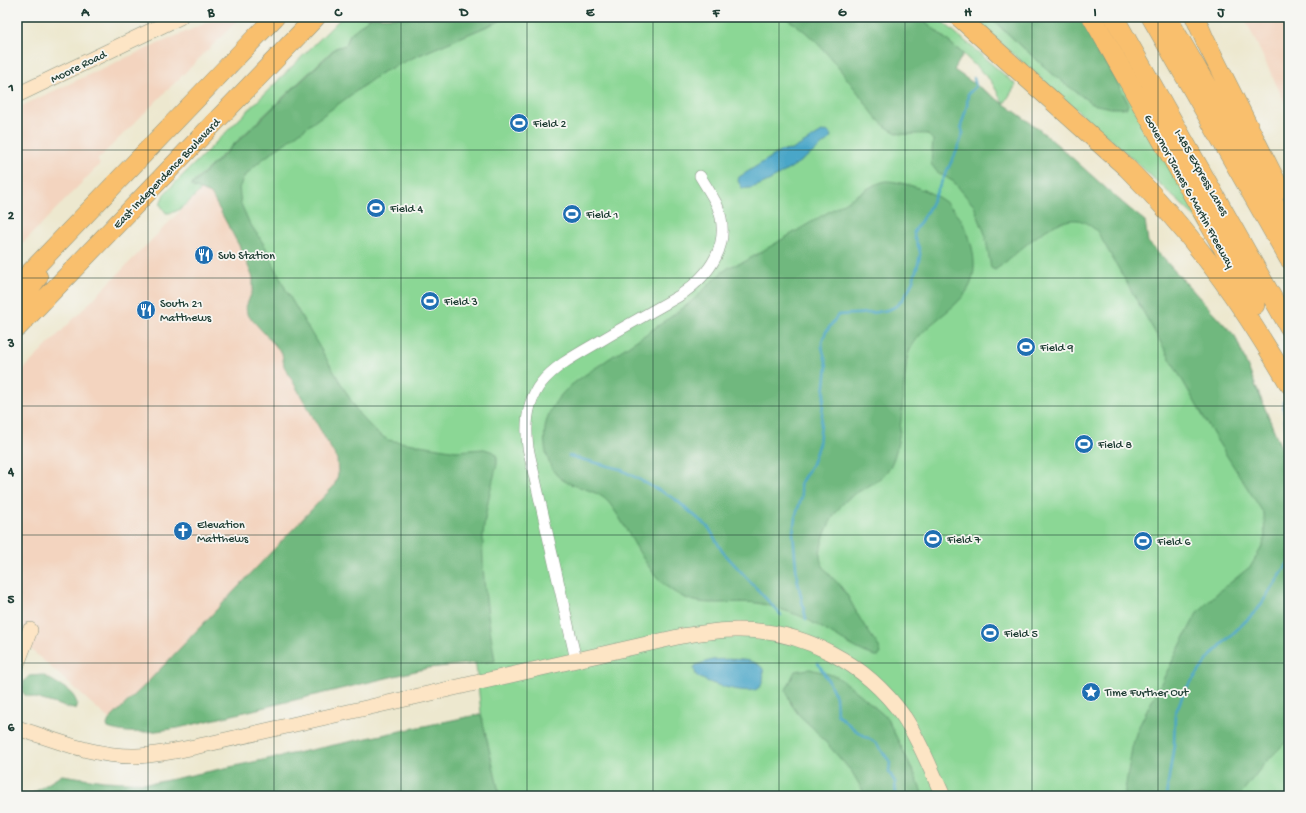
<svg xmlns="http://www.w3.org/2000/svg" width="1306" height="813" font-family="'Gochi Hand',sans-serif">
	<rect width="100%" height="100%" fill="#f6f6f2"/>
	<filter id="ink" filterUnits="userSpaceOnUse"><feTurbulence type="fractalNoise" baseFrequency=".025" numOctaves="2"/><feDisplacementMap in="SourceGraphic" scale="8" xChannelSelector="R" yChannelSelector="G"/><feConvolveMatrix kernelMatrix="1 2 1 2 8 2 1 2 1" color-interpolation-filters="sRGB"/></filter>
	<filter id="wash" filterUnits="userSpaceOnUse"><feTurbulence type="fractalNoise" baseFrequency=".012" numOctaves="4" result="noise"/><feDisplacementMap in="SourceGraphic" scale="16" xChannelSelector="R" yChannelSelector="G"/><feGaussianBlur stdDeviation="0.9" result="paint"/><feColorMatrix in="noise" values="0 0 0 0 0 0 0 0 0 0 0 0 0 0 0 0 0 1.4 0 .05"/><feComposite in="paint" operator="in"/></filter>
	<g filter="url(#wash)">
		<rect width="100%" height="100%" fill="#ede8cf"/>
		<path fill="#f3d4bf" d="M 220,17 L 241,17 L 97,160 L 100,164 L 17,249 L 17,108 L 121,60 Z
			M 1244,17 L 1289,17 L 1289,111 L 1287,107 Z
			M 212,179 L 351,469 L 111,721 L 17,637 L 17,376 Z"/>
		<path fill="#8bd795" stroke="#558a64" d="M 342,17 L 371,17 L 350,34 L 346,45 L 335,48 L 192,184 L 194,188 L 202,189 C 192,198 180,214 166,213 L 160,204 L 164,194 Z
			M 397,17 L 884,17 L 1235,336 L 1289,467 L 1289,796 L 490,796 L 455,471 L 351,469 L 212,179 Z
			M 920,17 L 937,17 L 1016,85 L 1004,104 L 991,81 L 963,54 Z
			M 971,17 L 989,17 L 1055,76 L 1128,103 L 1082,17 L 1099,17 L 1244,271 L 1193,215 L 1135,161 Z"/>
		<path fill="#70b87e" stroke="#487a59" d="M 371,17 L 509,17 L 410,59 L 381,73 L 259,162 L 244,177 L 239,188 L 241,204 L 249,222 L 265,246 L 287,292 L 359,414 L 376,432 L 388,440 L 457,451 L 484,449 L 494,452 L 497,457 L 497,464 C 491,488 485,512 483,536 C 481,578 489,621 495,661 L 428,668 L 178,728 C 155,731 131,736 108,728 L 107,725 L 109,720 L 147,683 L 334,486 L 338,475 L 337,459 L 284,366 L 282,353 L 247,314 L 246,307 L 253,289 L 253,278 L 242,251 L 211,194 L 191,186 L 336,48 L 346,45 L 350,34 Z
			M 784,17 L 920,17 L 963,54 L 954,70 C 980,88 1007,105 1032,124 C 1072,155 1106,191 1145,221 L 1148,242 L 1235,336 L 1289,467 L 1289,739 L 1264,764 L 1239,796 L 1124,796 L 1132,748 L 1137,730 L 1197,613 L 1215,595 L 1251,566 L 1263,545 L 1265,536 L 1264,514 L 1216,439 L 1097,231 C 1092,227 1085,221 1078,220 C 1050,217 1017,255 995,270 L 991,268 L 985,234 L 974,206 L 954,182 L 937,172 L 931,164 L 933,140 L 927,134 C 918,133 905,136 897,133 C 877,124 871,110 859,94 C 836,65 816,35 784,17 Z
			M 989,17 L 1082,17 L 1128,103 L 1127,108 L 1111,108 L 1092,104 L 1055,76 Z
			M 885,181 C 904,181 938,193 951,207 C 968,224 980,260 971,283 C 960,311 921,322 908,354 C 906,361 906,369 905,375 C 902,400 902,443 891,465 C 882,482 866,486 852,496 C 835,507 821,536 820,556 C 820,568 835,579 842,588 C 850,598 855,611 862,622 C 867,630 873,638 879,647 L 881,653 L 879,656 C 864,658 814,620 795,614 C 783,610 769,605 757,603 C 732,600 706,608 683,597 C 646,580 633,534 610,504 C 594,484 563,491 551,467 C 542,448 542,423 553,406 C 564,386 589,373 607,360 C 632,343 658,327 683,308 C 699,297 712,279 728,268 C 732,265 739,264 744,262 L 874,185 Z
			M 810,669 L 836,676 L 860,694 L 887,718 L 916,777 L 923,796 L 866,796 L 852,772 L 814,729 L 799,715 L 791,704 L 786,690 L 795,671 Z
			M 43,675 C 55,683 79,692 77,708 L 73,709 L 25,695 L 22,692 L 24,681 L 29,676 Z
			M 481,714 L 500,796 L 17,796 L 28,796 L 62,775 L 104,781 L 154,783 Z"/>
		<path fill="#49a6c8" stroke="#34727e" d="M 827,131 L 831,135 L 830,139 C 815,152 760,193 742,188 L 738,181 L 739,177 L 781,151 L 792,150 L 822,132 Z
			M 712,660 C 724,659 756,657 763,669 C 764,676 764,685 757,689 C 746,695 704,683 696,675 L 694,668 L 696,665 Z"/>
		<g fill="none" stroke-linecap="round" stroke-linejoin="round">
			<path stroke="#49a6c8" stroke-width="2.5" d="M 1283,402 L 1289,455
				M 569,456 L 620,469 L 675,499 L 709,528 L 722,551 L 781,615
				M 806,619 L 797,578 L 793,533 L 795,518 L 802,496 L 800,484 L 812,464 L 819,443 L 827,366 L 822,347 L 822,342 L 826,332 L 838,315 C 855,313 875,315 890,309 C 908,303 917,271 920,255 C 921,246 913,240 914,232 L 929,208 L 958,148 L 963,133 L 961,126 L 967,106 L 968,94 L 976,86 L 974,78
				M 818,663 L 829,682 L 836,697 L 837,714 L 855,730 L 876,743 L 890,762 L 889,772 L 895,782 L 896,796
				M 1166,796 L 1174,745 L 1175,714 L 1185,690 L 1213,653 L 1258,609 L 1289,562"/>
		</g>
	</g>
	<g filter="url(#ink)">
		<g fill="none" stroke-linecap="round" stroke-linejoin="round">
			<g stroke="#869282" stroke-width="12">
				<path id="street" d="M 576,660 L 528,448 C 520,383 552,369 602,340 C 627,325 653,311 679,296 C 710,275 733,244 717,205 C 712,195 706,186 700,176"/>
			</g>
			<g stroke="#869282" stroke-width="16">
				<path id="secondary" d="M 17,95 L 180,17
					M 17,664 L 30,630
					M 17,728 C 56,740 94,757 136,756 C 160,755 184,749 208,744 L 682,636 C 700,633 718,630 736,630 C 803,629 866,663 904,717 C 920,741 931,770 943,796"/>
			</g>
			<g stroke="#869282" stroke-width="20">
				<path id="highway" d="M 959,17 L 1127,168 C 1194,235 1241,302 1289,384
					M 1092,17 L 1255,305
					M 1114,17 L 1289,327
					M 1151,17 L 1289,259
					M 1167,17 L 1289,228
					M 1195,17 L 1205,40 L 1280,189
					M 17,286 L 275,17
					M 17,305 L 38,277
					M 17,328 L 316,17"/>
			</g>
			<use href="#street" stroke="#fff" stroke-width="11"/>
			<use href="#secondary" stroke="#fde5c5" stroke-width="15"/>
			<use href="#highway" stroke="#f9bf6d" stroke-width="19"/>
		</g>
	</g>
	<path fill="none" stroke="#1f3d34" stroke-width="1" stroke-opacity="0.55" d="M 148,17 L 148,796M 274,17 L 274,796M 401,17 L 401,796M 527,17 L 527,796M 653,17 L 653,796M 779,17 L 779,796M 905,17 L 905,796M 1032,17 L 1032,796M 1158,17 L 1158,796M 17,150 L 1289,150M 17,278 L 1289,278M 17,406 L 1289,406M 17,535 L 1289,535M 17,663 L 1289,663"/>
	<defs>
		<g id="stadium-disc" transform="scale(1)"><circle r="9.5" fill="#1f6fb2" stroke="#f6f6f2"/><path d="M0-5a6.5 5 0 1 0 0 10a6.5 5 0 1 0 0-10ZM-3.5-1.8h7v3.6h-7Z" fill="#fff"/></g>
		<g id="restaurant-disc" transform="scale(1)"><circle r="9.5" fill="#1f6fb2" stroke="#f6f6f2"/><path d="M-5-6h1v4h1v-4h1v4h1v-4h1v5L-1.5 .5V6h-2V.5L-5-1ZM5-6V6H3V1.5H1.5Q1.5-4 5-6Z" fill="#fff"/></g>
		<g id="church-disc" transform="scale(1)"><circle r="9.5" fill="#1f6fb2" stroke="#f6f6f2"/><path d="M-1.2-6h2.4v3.5h3.3v2.4h-3.3V6h-2.4V-.1h-3.3v-2.4h3.3Z" fill="#fff"/></g>
		<g id="sight-disc" transform="scale(1)"><circle r="9.5" fill="#1f6fb2" stroke="#f6f6f2"/><path d="M0-6L1.8-2.2L6-1.7L2.9 1.2L3.7 5.4L0 3.3L-3.7 5.4L-2.9 1.2L-6-1.7L-1.8-2.2Z" fill="#fff"/></g>
	</defs>
	<g fill-rule="evenodd">
		<use href="#stadium-disc" x="519" y="123"/>
		<use href="#stadium-disc" x="376" y="208"/>
		<use href="#stadium-disc" x="572" y="214"/>
		<use href="#restaurant-disc" x="204" y="255"/>
		<use href="#stadium-disc" x="430" y="301"/>
		<use href="#restaurant-disc" x="146" y="310"/>
		<use href="#stadium-disc" x="1026" y="347"/>
		<use href="#stadium-disc" x="1084" y="444"/>
		<use href="#church-disc" x="183" y="531"/>
		<use href="#stadium-disc" x="933" y="539"/>
		<use href="#stadium-disc" x="1143" y="541"/>
		<use href="#stadium-disc" x="990" y="633"/>
		<use href="#sight-disc" x="1091" y="692"/>
	</g>
	<g text-anchor="middle" stroke-width="3.5" stroke-linejoin="round" paint-order="stroke">
		<g font-size="12" fill="#1f3d34" stroke="#f6f6f2">
			<text transform="translate(78 66) rotate(-26)" y="4">Moore Road</text>
			<text transform="translate(1202 172) rotate(60)" y="4">I-485 Express Lanes</text>
			<text transform="translate(166 173) rotate(-46)" y="4">East Independence Boulevard</text>
			<text transform="translate(1190 191) rotate(61)" y="4">Governor James G Martin Freeway</text>
		</g>
		<g font-size="12" fill="#1f3d34" stroke="#f6f6f2" text-anchor="start">
			<text x="533" y="127">Field 2</text>
			<text x="390" y="212">Field 4</text>
			<text x="586" y="218">Field 1</text>
			<text x="218" y="259">Sub Station</text>
			<text x="444" y="305">Field 3</text>
			<text x="160" y="307">South 21<tspan x="160" dy="14">Matthews</tspan></text>
			<text x="1040" y="351">Field 9</text>
			<text x="1098" y="448">Field 8</text>
			<text x="197" y="528">Elevation<tspan x="197" dy="14">Matthews</tspan></text>
			<text x="947" y="543">Field 7</text>
			<text x="1157" y="545">Field 6</text>
			<text x="1004" y="637">Field 5</text>
			<text x="1105" y="696">Time Further Out</text>
		</g>
	</g>
	<rect width="1306" height="813" fill="none" stroke="#f6f6f2" stroke-width="44"/>
	<rect x="22" y="22" width="1262" height="769" fill="none" stroke="#1f3d34" stroke-width="1.5"/>
	<g font-size="13" text-anchor="middle" font-weight="bold" fill="#1f3d34">
		<text x="85" y="16">A</text>
		<text x="211" y="16">B</text>
		<text x="338" y="16">C</text>
		<text x="464" y="16">D</text>
		<text x="590" y="16">E</text>
		<text x="716" y="16">F</text>
		<text x="842" y="16">G</text>
		<text x="968" y="16">H</text>
		<text x="1095" y="16">I</text>
		<text x="1221" y="16">J</text>
		<text x="11" y="91">1</text>
		<text x="11" y="219">2</text>
		<text x="11" y="347">3</text>
		<text x="11" y="475">4</text>
		<text x="11" y="603">5</text>
		<text x="11" y="731">6</text>
	</g>
</svg>
